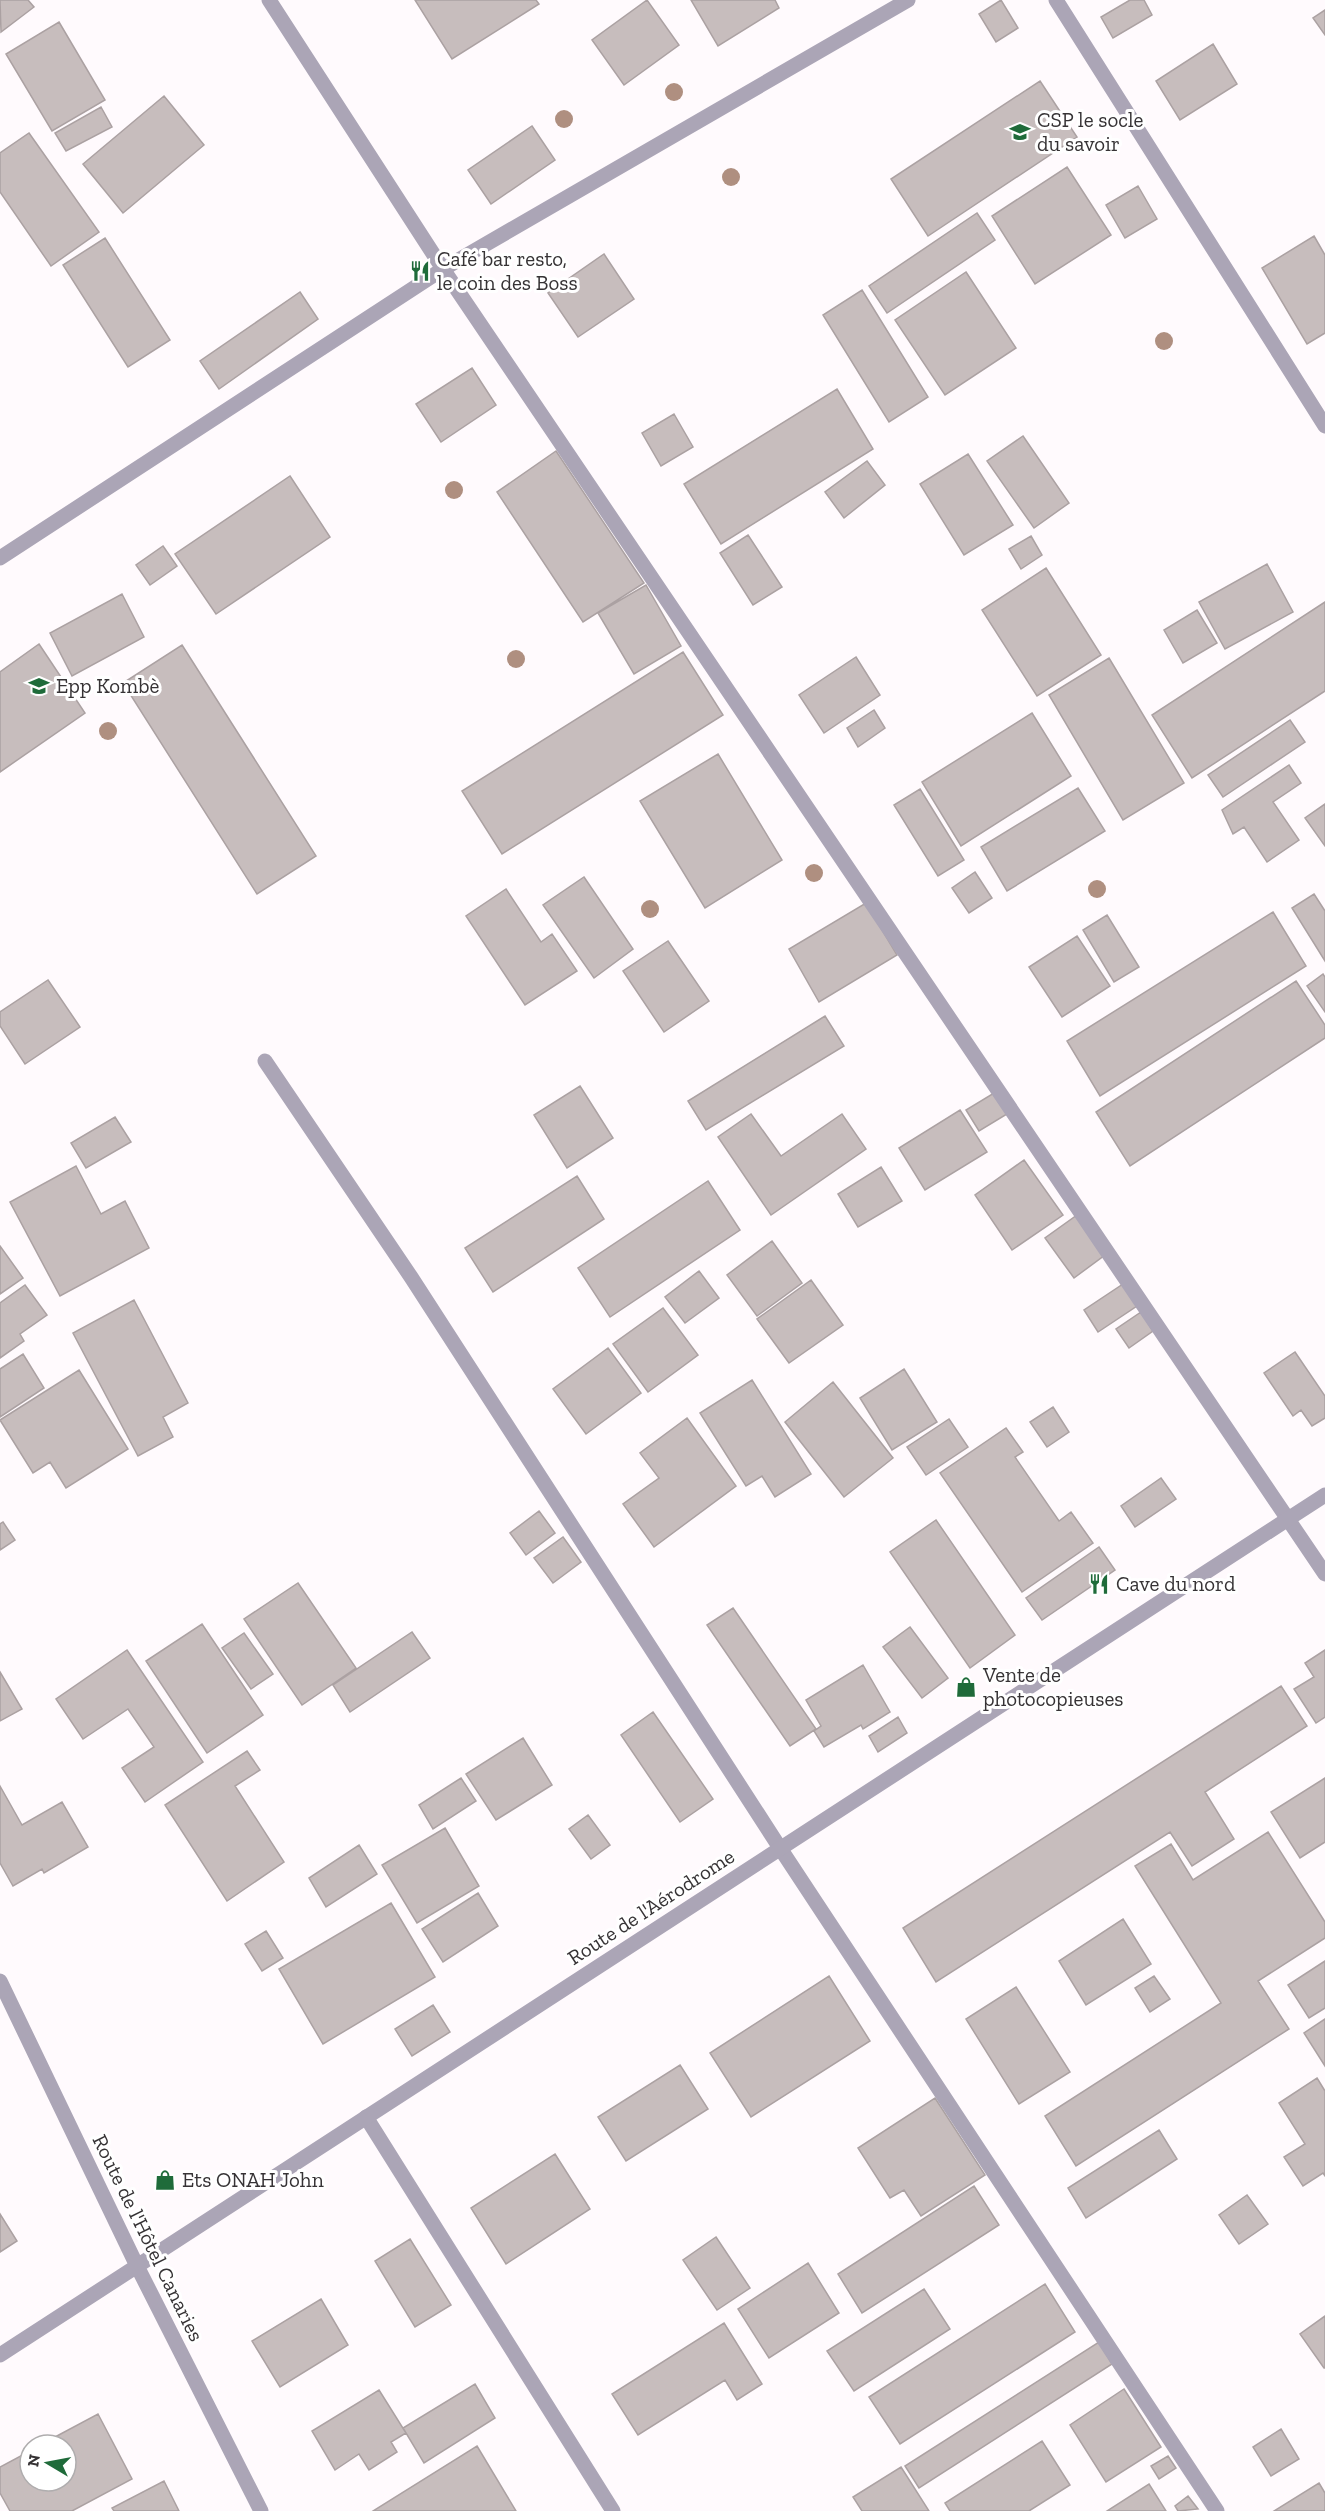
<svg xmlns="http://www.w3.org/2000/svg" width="1325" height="2511" font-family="'Zilla Slab',serif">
	<rect width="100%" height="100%" fill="#fffafd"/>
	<path fill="#c7bdbd" stroke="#aba1a2" stroke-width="1.5" d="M 0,0 L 28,0 L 34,7 L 1,32 Z
		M 415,0 L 536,0 L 539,4 L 452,59 Z
		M 647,0 L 679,45 L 624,85 L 592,40 Z
		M 691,0 L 775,0 L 779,8 L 718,46 Z
		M 1001,0 L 1018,28 L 996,42 L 979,14 Z
		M 1130,0 L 1144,0 L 1152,15 L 1113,38 L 1101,17 Z
		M 1325,10 L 1325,35 L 1313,18 Z
		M 59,22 L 105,100 L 52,131 L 6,54 Z
		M 1213,44 L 1237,84 L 1180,120 L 1156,81 Z
		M 1040,81 L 1077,137 L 928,236 L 891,179 Z
		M 164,96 L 204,145 L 123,213 L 83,164 Z
		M 101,107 L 112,127 L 66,151 L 55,133 Z
		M 532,126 L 555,160 L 491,204 L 468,170 Z
		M 29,133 L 99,232 L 51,266 L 0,192 L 0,153 Z
		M 1067,167 L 1111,235 L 1035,284 L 992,216 Z
		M 1138,186 L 1157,219 L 1125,238 L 1106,205 Z
		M 977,213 L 995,240 L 887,313 L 869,286 Z
		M 1314,236 L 1325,255 L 1325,333 L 1307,344 L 1262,268 Z
		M 105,238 L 170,340 L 128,367 L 63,265 Z
		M 604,254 L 634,299 L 578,337 L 548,293 Z
		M 966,272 L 1016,348 L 945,395 L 895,320 Z
		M 862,290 L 928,397 L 889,422 L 823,315 Z
		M 300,292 L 318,319 L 219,389 L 200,361 Z
		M 472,368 L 496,405 L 441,442 L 416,404 Z
		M 837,389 L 873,449 L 721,544 L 684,484 Z
		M 674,414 L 693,447 L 661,466 L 642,433 Z
		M 1023,436 L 1069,503 L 1034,528 L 987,461 Z
		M 556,451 L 644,583 L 583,622 L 497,492 Z
		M 968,454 L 1013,525 L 964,555 L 920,484 Z
		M 867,461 L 885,485 L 844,518 L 825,492 Z
		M 290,476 L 330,537 L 216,614 L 175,554 Z
		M 748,535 L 782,587 L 753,605 L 720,553 Z
		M 1031,536 L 1042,555 L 1021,569 L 1009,549 Z
		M 163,546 L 177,566 L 150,585 L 136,565 Z
		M 1267,564 L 1293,612 L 1225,649 L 1199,602 Z
		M 1046,568 L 1101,655 L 1037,696 L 982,610 Z
		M 646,585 L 681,646 L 634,674 L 598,613 Z
		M 122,594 L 144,637 L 72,676 L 50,633 Z
		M 1325,602 L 1325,691 L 1192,778 L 1152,715 Z
		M 1197,610 L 1217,643 L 1183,663 L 1164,630 Z
		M 39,644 L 85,713 L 0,772 L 0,672 Z
		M 182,645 L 316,856 L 257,894 L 123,683 Z
		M 683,652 L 723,715 L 502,854 L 462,791 Z
		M 856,657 L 880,695 L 824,733 L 799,695 Z
		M 1109,658 L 1184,783 L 1123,820 L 1049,695 Z
		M 874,710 L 885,728 L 858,747 L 847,728 Z
		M 1032,713 L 1071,776 L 961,846 L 922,782 Z
		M 1290,720 L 1305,742 L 1223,797 L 1208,775 Z
		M 718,754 L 782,860 L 705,908 L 640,801 Z
		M 1289,765 L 1301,783 L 1273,802 L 1299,840 L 1267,862 L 1244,827 L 1233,834 L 1222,810 Z
		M 1078,788 L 1105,831 L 1007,891 L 981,847 Z
		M 920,789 L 964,860 L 938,876 L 894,805 Z
		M 1325,804 L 1325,846 L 1305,818 Z
		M 975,872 L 992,898 L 969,913 L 952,888 Z
		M 584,877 L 633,949 L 594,978 L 543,905 Z
		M 506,889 L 541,942 L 552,934 L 577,971 L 525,1005 L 466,916 Z
		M 1314,894 L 1325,911 L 1325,961 L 1292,908 Z
		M 866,903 L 897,955 L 819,1002 L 789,949 Z
		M 1273,912 L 1306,966 L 1100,1096 L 1067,1041 Z
		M 1107,915 L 1139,967 L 1114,982 L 1083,930 Z
		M 1077,936 L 1110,986 L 1062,1017 L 1029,967 Z
		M 668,941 L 709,1001 L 664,1032 L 623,971 Z
		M 1323,974 L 1325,977 L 1325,1012 L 1307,986 Z
		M 48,980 L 80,1027 L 25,1064 L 0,1026 L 0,1012 Z
		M 1296,981 L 1325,1025 L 1325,1038 L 1130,1166 L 1096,1112 Z
		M 825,1016 L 844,1046 L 706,1130 L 688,1101 Z
		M 580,1086 L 613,1138 L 567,1168 L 534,1115 Z
		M 994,1093 L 1007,1114 L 979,1131 L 966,1110 Z
		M 960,1110 L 987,1152 L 925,1190 L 899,1148 Z
		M 751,1114 L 781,1156 L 842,1114 L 866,1149 L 771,1215 L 718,1137 Z
		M 115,1117 L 131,1142 L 86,1168 L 71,1143 Z
		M 1024,1160 L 1063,1215 L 1012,1250 L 975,1195 Z
		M 76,1166 L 101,1214 L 125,1201 L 149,1248 L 60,1296 L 10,1202 Z
		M 881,1167 L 902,1201 L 858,1227 L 838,1194 Z
		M 577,1176 L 604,1219 L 493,1292 L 465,1248 Z
		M 708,1181 L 740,1230 L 610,1317 L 578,1268 Z
		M 1077,1215 L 1105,1255 L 1074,1278 L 1045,1238 Z
		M 772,1241 L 802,1283 L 757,1316 L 727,1275 Z
		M 0,1246 L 23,1278 L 0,1294 Z
		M 699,1271 L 719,1298 L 685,1323 L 665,1297 Z
		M 811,1280 L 843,1325 L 789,1363 L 757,1319 Z
		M 1123,1284 L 1137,1306 L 1098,1332 L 1084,1310 Z
		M 25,1285 L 47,1315 L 20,1334 L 24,1341 L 0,1358 L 0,1303 Z
		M 134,1300 L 188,1403 L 163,1417 L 173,1437 L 138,1456 L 73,1333 Z
		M 663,1308 L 698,1355 L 648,1392 L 613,1344 Z
		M 1141,1312 L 1153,1331 L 1129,1348 L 1116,1329 Z
		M 608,1348 L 641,1393 L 586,1434 L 553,1389 Z
		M 1295,1352 L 1325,1396 L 1325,1418 L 1312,1426 L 1301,1410 L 1293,1416 L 1264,1373 Z
		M 23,1354 L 44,1388 L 0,1417 L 0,1369 Z
		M 904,1369 L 937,1422 L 892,1450 L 860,1398 Z
		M 79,1370 L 128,1449 L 66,1488 L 50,1462 L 33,1473 L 0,1420 Z
		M 752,1380 L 811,1474 L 775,1497 L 762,1476 L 746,1486 L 700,1413 Z
		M 833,1382 L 893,1458 L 844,1497 L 785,1422 Z
		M 1053,1407 L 1069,1432 L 1047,1447 L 1030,1422 Z
		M 687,1418 L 736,1486 L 654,1547 L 623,1504 L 659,1478 L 640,1453 Z
		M 949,1419 L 968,1447 L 926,1475 L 907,1447 Z
		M 1006,1428 L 1023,1452 L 1015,1457 L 1059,1521 L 1071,1512 L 1093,1543 L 1022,1592 L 940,1473 Z
		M 1161,1478 L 1176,1499 L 1135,1527 L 1121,1506 Z
		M 539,1511 L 555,1533 L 526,1555 L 510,1533 Z
		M 936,1520 L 1015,1635 L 970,1668 L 890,1552 Z
		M 3,1522 L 15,1540 L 0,1550 L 0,1524 Z
		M 563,1537 L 581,1562 L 553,1583 L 534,1558 Z
		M 1099,1547 L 1115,1570 L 1042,1620 L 1026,1598 Z
		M 298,1583 L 356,1668 L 302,1705 L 244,1619 Z
		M 733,1608 L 816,1729 L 790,1746 L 707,1625 Z
		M 202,1624 L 263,1715 L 207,1753 L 146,1661 Z
		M 910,1627 L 948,1678 L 922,1698 L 883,1647 Z
		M 412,1632 L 430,1658 L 350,1712 L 333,1685 Z
		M 244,1633 L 273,1674 L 251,1689 L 222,1648 Z
		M 127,1650 L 203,1762 L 145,1802 L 122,1768 L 154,1747 L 128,1709 L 83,1739 L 56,1699 Z
		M 1325,1650 L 1325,1717 L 1316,1723 L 1294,1689 L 1314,1677 L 1305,1663 Z
		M 863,1665 L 890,1712 L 863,1729 L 861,1725 L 824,1747 L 814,1731 L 821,1726 L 806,1700 Z
		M 0,1672 L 22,1709 L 0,1721 Z
		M 1281,1686 L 1307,1726 L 1205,1792 L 1234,1839 L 1192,1866 L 1170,1832 L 936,1982 L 903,1928 Z
		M 653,1712 L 713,1799 L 680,1822 L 621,1735 Z
		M 898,1717 L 907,1733 L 878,1752 L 869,1736 Z
		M 523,1738 L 552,1785 L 496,1820 L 466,1774 Z
		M 247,1751 L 260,1770 L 235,1786 L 284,1862 L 227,1901 L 165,1805 Z
		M 461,1778 L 476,1801 L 433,1829 L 419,1805 Z
		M 1325,1778 L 1325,1842 L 1300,1858 L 1271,1812 Z
		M 0,1786 L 22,1825 L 62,1802 L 88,1847 L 44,1873 L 42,1869 L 13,1886 L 0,1863 Z
		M 588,1815 L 610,1845 L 591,1859 L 569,1829 Z
		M 445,1828 L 479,1886 L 417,1923 L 382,1865 Z
		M 1268,1832 L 1325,1922 L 1325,1938 L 1258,1981 L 1289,2029 L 1076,2166 L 1045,2116 L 1221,2003 L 1135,1866 L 1171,1844 L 1193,1880 Z
		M 359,1845 L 377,1874 L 326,1907 L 309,1878 Z
		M 478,1893 L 498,1926 L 443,1962 L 422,1929 Z
		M 391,1903 L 435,1977 L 323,2044 L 279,1969 Z
		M 1123,1919 L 1151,1964 L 1086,2005 L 1059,1961 Z
		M 266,1931 L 283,1958 L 262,1971 L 245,1944 Z
		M 1325,1961 L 1325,2008 L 1309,2018 L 1288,1985 Z
		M 829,1976 L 870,2041 L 751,2117 L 710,2053 Z
		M 1154,1976 L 1170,1999 L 1150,2012 L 1135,1988 Z
		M 1016,1987 L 1070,2072 L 1019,2104 L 966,2019 Z
		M 433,2005 L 450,2032 L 412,2056 L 395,2029 Z
		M 1325,2019 L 1325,2066 L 1304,2033 Z
		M 680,2065 L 708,2109 L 626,2161 L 598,2117 Z
		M 1317,2078 L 1325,2091 L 1325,2176 L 1323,2173 L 1303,2186 L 1284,2157 L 1305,2144 L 1279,2103 Z
		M 935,2098 L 985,2175 L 921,2216 L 904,2190 L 890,2198 L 858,2148 Z
		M 1159,2130 L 1177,2159 L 1086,2218 L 1068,2188 Z
		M 555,2154 L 590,2209 L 506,2264 L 471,2208 Z
		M 974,2186 L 999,2225 L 862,2313 L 838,2274 Z
		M 1247,2195 L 1268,2224 L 1239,2244 L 1219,2215 Z
		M 0,2214 L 17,2241 L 0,2252 Z
		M 716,2237 L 750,2288 L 717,2310 L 683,2260 Z
		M 410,2239 L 451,2305 L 415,2327 L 375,2261 Z
		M 808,2263 L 839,2313 L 769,2358 L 738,2309 Z
		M 1045,2284 L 1075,2332 L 900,2444 L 869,2397 Z
		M 924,2289 L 950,2329 L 854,2391 L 827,2351 Z
		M 321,2299 L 348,2345 L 280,2387 L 252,2341 Z
		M 1325,2316 L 1325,2368 L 1324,2368 L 1300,2334 Z
		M 724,2323 L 762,2384 L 737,2400 L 725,2380 L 638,2435 L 612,2394 Z
		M 1099,2342 L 1112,2364 L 919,2488 L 905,2466 Z
		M 475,2384 L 495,2418 L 424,2463 L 403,2428 Z
		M 1124,2389 L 1161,2447 L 1106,2482 L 1070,2425 Z
		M 379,2390 L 406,2433 L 391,2442 L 397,2452 L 369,2470 L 359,2454 L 335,2470 L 312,2431 Z
		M 98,2414 L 132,2479 L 72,2511 L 10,2511 L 0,2493 L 0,2467 L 30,2451 L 30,2481 L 66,2481 L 66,2445 L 40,2445 Z
		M 1281,2429 L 1299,2459 L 1271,2476 L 1253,2447 Z
		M 1042,2441 L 1070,2485 L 1029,2511 L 950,2511 L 945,2503 Z
		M 477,2446 L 516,2511 L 373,2511 Z
		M 1168,2456 L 1176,2468 L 1159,2479 L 1151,2466 Z
		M 901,2467 L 929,2511 L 862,2511 L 853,2497 Z
		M 164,2481 L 179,2511 L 114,2511 L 112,2508 Z
		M 1319,2483 L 1325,2493 L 1325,2511 L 1274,2511 Z
		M 1149,2484 L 1166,2511 L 1107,2511 Z
		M 1188,2496 L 1198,2509 L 1178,2511 L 1175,2506 Z"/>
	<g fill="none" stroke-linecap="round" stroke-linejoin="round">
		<path stroke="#aba5b6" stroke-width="15" d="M 269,0 L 443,269 L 1325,1574
			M 1056,0 L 1325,426
			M 0,558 L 443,269 L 908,0
			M 265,1061 L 411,1277 L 780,1848 L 1217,2511
			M 366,2117 L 613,2511"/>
		<path stroke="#aba5b6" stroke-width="15" d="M 0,1981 L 137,2266 L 261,2511
			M 0,2355 L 1325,1495"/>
	</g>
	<g fill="#af8f80">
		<circle cx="674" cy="92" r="9"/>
		<circle cx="564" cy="119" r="9"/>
		<circle cx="731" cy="177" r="9"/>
		<circle cx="1164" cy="341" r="9"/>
		<circle cx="454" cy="490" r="9"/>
		<circle cx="516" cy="659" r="9"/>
		<circle cx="108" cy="731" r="9"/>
		<circle cx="814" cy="873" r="9"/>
		<circle cx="1097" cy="889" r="9"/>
		<circle cx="650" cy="909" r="9"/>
	</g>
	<defs>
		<g id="school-bare" transform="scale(1.62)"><path d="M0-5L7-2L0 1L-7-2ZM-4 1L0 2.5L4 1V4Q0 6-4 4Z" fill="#1f6b3a" stroke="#fff" stroke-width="2.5" paint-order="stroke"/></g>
		<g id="restaurant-bare" transform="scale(1.62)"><path d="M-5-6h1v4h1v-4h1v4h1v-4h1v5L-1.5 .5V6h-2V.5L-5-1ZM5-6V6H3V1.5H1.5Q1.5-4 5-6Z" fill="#1f6b3a" stroke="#fff" stroke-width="2.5" paint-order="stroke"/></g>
		<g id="shop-bare" transform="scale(1.62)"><path d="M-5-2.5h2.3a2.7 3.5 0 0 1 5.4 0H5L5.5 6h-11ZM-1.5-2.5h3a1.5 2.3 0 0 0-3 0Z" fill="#1f6b3a" stroke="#fff" stroke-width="2.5" paint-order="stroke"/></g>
	</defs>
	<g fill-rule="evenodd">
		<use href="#school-bare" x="1020" y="132"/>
		<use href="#restaurant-bare" x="420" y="271"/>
		<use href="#school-bare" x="39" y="686"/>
		<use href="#restaurant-bare" x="1099" y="1584"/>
		<use href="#shop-bare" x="966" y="1687"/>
		<use href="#shop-bare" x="165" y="2180"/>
	</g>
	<g text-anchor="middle" stroke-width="6" stroke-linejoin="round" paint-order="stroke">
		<g font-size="21" fill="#363335" stroke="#fff" text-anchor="start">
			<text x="1037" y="127">CSP le socle<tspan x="1037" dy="24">du savoir</tspan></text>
			<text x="437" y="266">Café bar resto,<tspan x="437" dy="24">le coin des Boss</tspan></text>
			<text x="56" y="693">Epp Kombè</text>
			<text x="1116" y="1591">Cave du nord</text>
			<text x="983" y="1682">Vente de<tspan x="983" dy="24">photocopieuses</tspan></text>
			<text x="182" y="2187">Ets ONAH John</text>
		</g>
		<g font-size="21" fill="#363335" stroke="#fff">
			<text transform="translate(651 1907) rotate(-33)" y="7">Route de l'Aérodrome</text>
			<text transform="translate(148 2238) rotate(64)" y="7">Route de l'Hôtel Canaries</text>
		</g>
	</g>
	<g transform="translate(48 2463) rotate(280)"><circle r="28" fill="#ffffff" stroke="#afadae" stroke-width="1.5"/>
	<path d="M0-4.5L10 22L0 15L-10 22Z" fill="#1f6b3a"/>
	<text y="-9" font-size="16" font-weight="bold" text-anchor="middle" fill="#363335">N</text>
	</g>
</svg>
